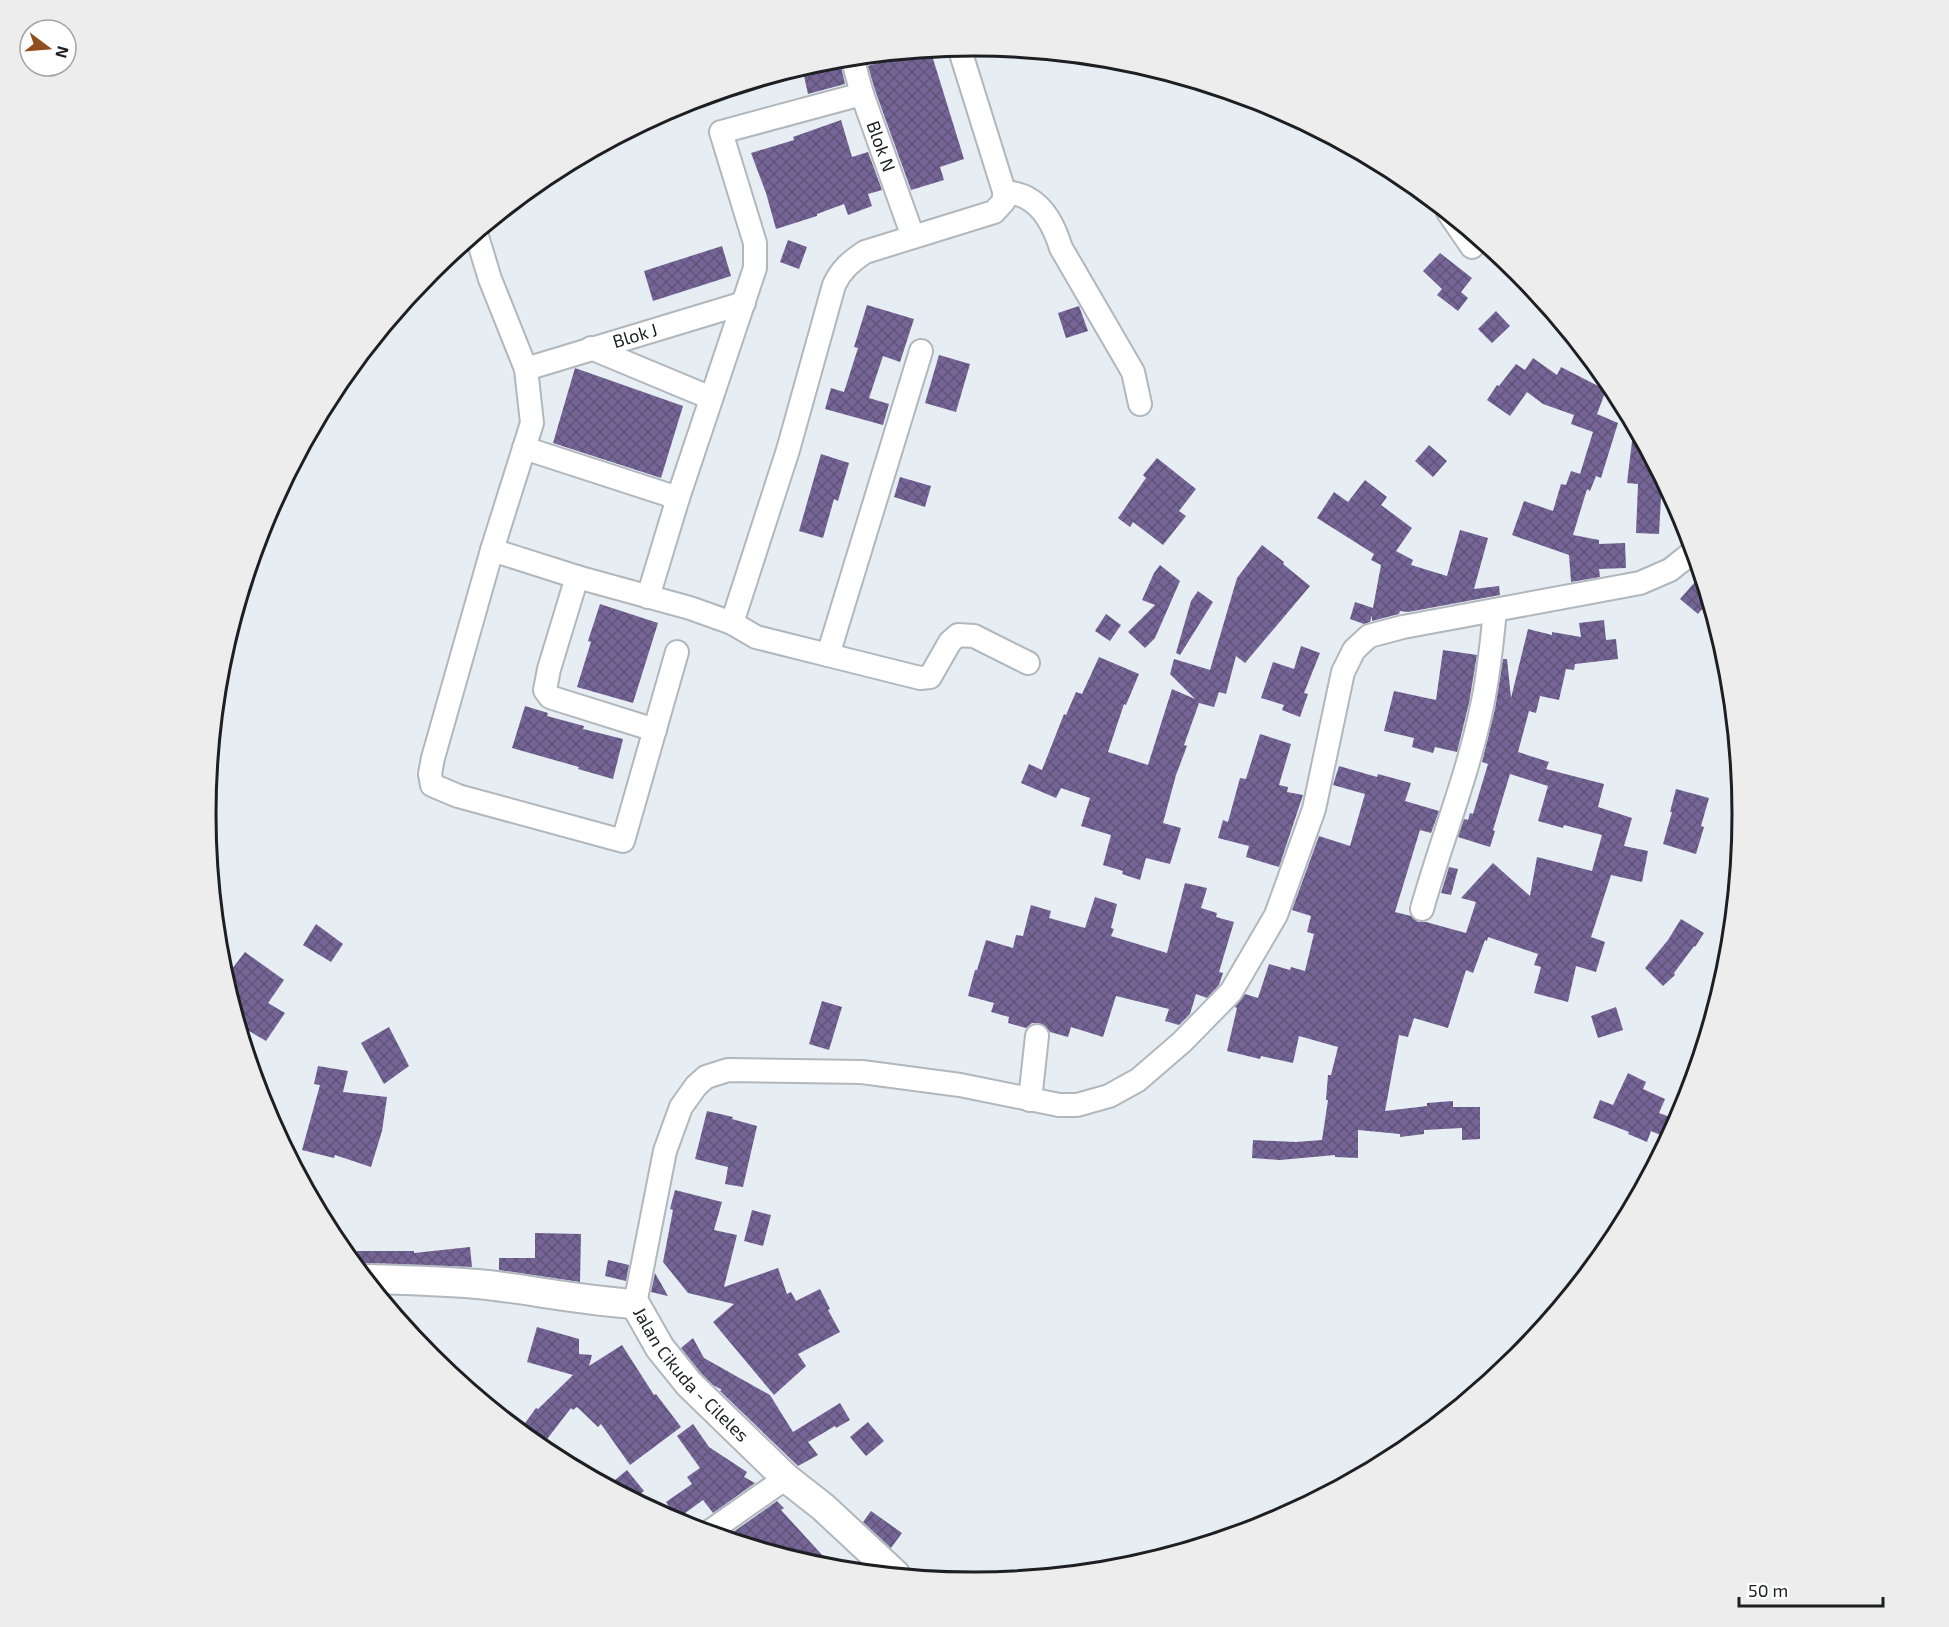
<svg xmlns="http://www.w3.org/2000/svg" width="1949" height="1627" font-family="'Exo 2',sans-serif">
	<defs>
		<pattern id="building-cross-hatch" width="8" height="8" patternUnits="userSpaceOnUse" patternTransform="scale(1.5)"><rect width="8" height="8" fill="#756596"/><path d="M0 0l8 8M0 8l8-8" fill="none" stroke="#5f537a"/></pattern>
	</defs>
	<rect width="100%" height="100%" fill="#e6edf3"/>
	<path fill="url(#building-cross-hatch)" d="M 930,49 L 964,159 L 940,167 L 944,180 L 911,190 L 875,90 L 868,66 L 912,53 L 911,51 Z
		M 839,58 L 845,84 L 808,94 L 802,67 L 825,60 Z
		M 841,120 L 852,157 L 868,152 L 882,190 L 868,194 L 872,206 L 848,215 L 844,204 L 817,214 L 817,216 L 776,229 L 766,193 L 751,153 L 794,140 L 793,137 Z
		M 788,240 L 807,247 L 799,269 L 780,262 Z
		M 722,246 L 731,276 L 653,301 L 644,271 Z
		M 1440,253 L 1472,278 L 1461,292 L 1468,298 L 1458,311 L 1437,295 L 1442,289 L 1423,271 Z
		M 867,305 L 914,319 L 900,362 L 883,356 L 869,398 L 889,404 L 883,425 L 825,409 L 831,388 L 844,392 L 858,348 L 854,347 Z
		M 1079,306 L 1088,331 L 1066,338 L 1058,313 Z
		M 1496,311 L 1510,326 L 1492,343 L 1478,329 Z
		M 939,355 L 970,364 L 956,412 L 925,403 Z
		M 1533,358 L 1557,375 L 1561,367 L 1606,390 L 1597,414 L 1618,423 L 1601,478 L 1596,476 L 1590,491 L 1587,489 L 1573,535 L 1599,540 L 1599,544 L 1625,543 L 1626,568 L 1599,569 L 1600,577 L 1571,582 L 1569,555 L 1512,535 L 1524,501 L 1553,511 L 1561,484 L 1566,485 L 1571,471 L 1580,474 L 1593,432 L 1571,424 L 1574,415 L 1543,404 L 1527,392 L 1510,416 L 1487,400 L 1497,385 L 1499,386 L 1516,364 L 1525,370 Z
		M 575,368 L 683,406 L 661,478 L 553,443 Z
		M 1634,425 L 1662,478 L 1659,534 L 1636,533 L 1638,484 L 1627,483 Z
		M 1429,445 L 1447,461 L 1433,477 L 1415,461 Z
		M 821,454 L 849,463 L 838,501 L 834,499 L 823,538 L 799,531 Z
		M 1157,458 L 1196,489 L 1179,511 L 1186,516 L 1163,545 L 1133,522 L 1130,527 L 1118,518 L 1146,478 L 1143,475 Z
		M 900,477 L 931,486 L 925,507 L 894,497 Z
		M 1365,480 L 1387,497 L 1381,505 L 1412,528 L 1396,551 L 1413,560 L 1411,565 L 1447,576 L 1460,530 L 1488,538 L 1474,589 L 1499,586 L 1500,595 L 1408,612 L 1400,611 L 1399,614 L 1372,621 L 1372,615 L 1370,622 L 1364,624 L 1350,619 L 1355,602 L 1373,608 L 1381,565 L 1371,560 L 1374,554 L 1317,518 L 1334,492 L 1348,502 Z
		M 1262,545 L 1284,562 L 1283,564 L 1310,586 L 1245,663 L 1236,656 L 1226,694 L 1219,692 L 1214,707 L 1199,703 L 1184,745 L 1187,746 L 1176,775 L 1163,823 L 1181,828 L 1170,864 L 1146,858 L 1140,880 L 1122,874 L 1123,871 L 1103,865 L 1111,835 L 1081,826 L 1090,798 L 1061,788 L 1056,798 L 1021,783 L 1029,764 L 1042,770 L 1064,714 L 1066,715 L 1076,692 L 1082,694 L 1099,657 L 1139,674 L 1126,705 L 1124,704 L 1108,752 L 1148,765 L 1172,689 L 1195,699 L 1170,674 L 1174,659 L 1210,670 L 1237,578 Z
		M 1160,565 L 1180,581 L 1155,638 L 1145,648 L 1128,632 L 1155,605 L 1142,600 L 1154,573 Z
		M 1701,575 L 1709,601 L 1698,614 L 1680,599 Z
		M 1198,591 L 1213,602 L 1180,655 L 1176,653 L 1191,601 Z
		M 600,604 L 658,623 L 633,703 L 577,687 L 591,642 L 588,641 Z
		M 1106,614 L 1121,625 L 1110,641 L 1095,631 Z
		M 1604,620 L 1606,640 L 1616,639 L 1618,659 L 1575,664 L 1574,670 L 1566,669 L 1559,700 L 1540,696 L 1536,713 L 1529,711 L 1518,752 L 1549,762 L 1546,769 L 1604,784 L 1598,807 L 1632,818 L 1624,846 L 1648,851 L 1642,882 L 1611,875 L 1591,937 L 1605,942 L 1596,972 L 1576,966 L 1568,1002 L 1534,993 L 1541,967 L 1534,965 L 1538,954 L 1488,937 L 1487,941 L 1485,940 L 1473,973 L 1466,970 L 1448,1028 L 1414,1018 L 1408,1037 L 1399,1035 L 1385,1111 L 1427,1106 L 1427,1103 L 1453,1101 L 1453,1107 L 1480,1107 L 1480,1139 L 1462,1140 L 1462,1128 L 1424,1130 L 1424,1134 L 1400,1137 L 1400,1134 L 1358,1130 L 1358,1158 L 1335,1157 L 1335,1155 L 1280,1160 L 1252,1158 L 1253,1140 L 1296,1142 L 1322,1140 L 1328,1100 L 1326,1100 L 1328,1075 L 1331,1075 L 1338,1047 L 1299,1036 L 1293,1063 L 1261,1056 L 1260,1059 L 1227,1051 L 1237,1008 L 1235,1007 L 1245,994 L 1258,998 L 1269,964 L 1290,970 L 1291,967 L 1305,971 L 1314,934 L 1307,932 L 1311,916 L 1292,910 L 1319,836 L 1350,846 L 1365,794 L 1333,785 L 1339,766 L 1377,777 L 1378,774 L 1411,783 L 1405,801 L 1439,811 L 1431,833 L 1420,830 L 1395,912 L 1411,916 L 1418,922 L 1426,922 L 1466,933 L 1476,902 L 1461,898 L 1493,863 L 1530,896 L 1537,857 L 1592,871 L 1602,835 L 1564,825 L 1563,828 L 1538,821 L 1548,786 L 1510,774 L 1493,830 L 1495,831 L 1490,847 L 1458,837 L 1464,819 L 1468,820 L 1470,813 L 1473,814 L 1488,764 L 1482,762 L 1495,709 L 1503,659 L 1507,659 L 1511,698 L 1528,629 L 1552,635 L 1552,632 L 1581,637 L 1579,623 Z
		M 1301,646 L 1320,653 L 1304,693 L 1308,694 L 1300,717 L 1282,710 L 1284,705 L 1261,698 L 1273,662 L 1294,669 Z
		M 1443,650 L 1477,655 L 1469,703 L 1457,752 L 1435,747 L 1433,753 L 1412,747 L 1414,738 L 1384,731 L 1394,691 L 1436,700 Z
		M 525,706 L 548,713 L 547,716 L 584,726 L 583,729 L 623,739 L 613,779 L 578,769 L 579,767 L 512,748 Z
		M 1260,734 L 1291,744 L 1279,785 L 1288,787 L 1287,792 L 1303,795 L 1279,867 L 1246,857 L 1249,846 L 1218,838 L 1223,820 L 1228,822 L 1240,778 L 1246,779 Z
		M 1676,789 L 1709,798 L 1701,826 L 1704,827 L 1696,854 L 1663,844 L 1672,812 L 1670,812 Z
		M 1449,867 L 1458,869 L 1451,895 L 1441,893 Z
		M 1185,883 L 1207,888 L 1201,908 L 1217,913 L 1216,917 L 1234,922 L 1219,972 L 1223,973 L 1219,985 L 1207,998 L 1196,994 L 1190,1014 L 1179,1025 L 1165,1021 L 1169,1009 L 1116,996 L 1103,1037 L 1071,1027 L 1068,1037 L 1050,1032 L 1045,1026 L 1039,1023 L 1032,1023 L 1026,1028 L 1008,1023 L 1009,1017 L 991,1012 L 994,1003 L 968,996 L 975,970 L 977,970 L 986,940 L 1013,948 L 1016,935 L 1023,936 L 1031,905 L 1051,911 L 1049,918 L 1085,928 L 1095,897 L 1117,904 L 1111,928 L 1114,929 L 1111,936 L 1167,953 Z
		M 1681,919 L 1704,933 L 1695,947 L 1694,946 L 1674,973 L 1675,975 L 1663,986 L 1645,968 L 1668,940 Z
		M 316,924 L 343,944 L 331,962 L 303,945 Z
		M 245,952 L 284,980 L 268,1003 L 285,1013 L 266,1041 L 239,1025 L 225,978 Z
		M 822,1001 L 842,1007 L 829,1050 L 809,1044 Z
		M 1616,1007 L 1623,1030 L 1598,1038 L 1591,1016 Z
		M 389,1027 L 409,1066 L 384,1084 L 361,1043 Z
		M 318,1066 L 348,1071 L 343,1092 L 387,1097 L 382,1131 L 371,1167 L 335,1155 L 334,1158 L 302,1150 L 320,1085 L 314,1084 Z
		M 1628,1073 L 1646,1082 L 1643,1089 L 1665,1099 L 1659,1113 L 1673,1118 L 1665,1137 L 1651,1131 L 1647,1142 L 1628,1134 L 1629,1132 L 1593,1118 L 1600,1100 L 1613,1105 Z
		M 707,1111 L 733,1117 L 732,1119 L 757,1126 L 743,1187 L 725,1184 L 728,1167 L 695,1159 Z
		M 675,1190 L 722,1202 L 714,1230 L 737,1235 L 724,1287 L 778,1268 L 787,1294 L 791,1292 L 796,1301 L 820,1289 L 830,1309 L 828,1310 L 840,1332 L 798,1354 L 806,1366 L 774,1395 L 713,1322 L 734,1304 L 688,1293 L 663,1262 L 673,1210 L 670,1209 Z
		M 752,1210 L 771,1215 L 763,1246 L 744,1241 Z
		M 535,1233 L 581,1234 L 580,1282 L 499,1270 L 499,1258 L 535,1258 Z
		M 470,1247 L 472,1267 L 367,1263 L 357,1266 L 357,1251 L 414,1251 L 414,1253 Z
		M 608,1260 L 629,1265 L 626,1281 L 605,1276 Z
		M 655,1273 L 668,1296 L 651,1292 Z
		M 537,1327 L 579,1339 L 579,1354 L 592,1355 L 589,1366 L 622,1345 L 654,1395 L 656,1394 L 681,1427 L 630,1465 L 601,1424 L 598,1427 L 577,1407 L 573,1410 L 571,1408 L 541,1447 L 520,1430 L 536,1408 L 538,1409 L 573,1375 L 527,1362 Z
		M 693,1338 L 704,1358 L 770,1395 L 793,1432 L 840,1403 L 850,1420 L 836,1428 L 835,1426 L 808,1442 L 818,1455 L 798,1466 L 720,1391 L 722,1390 L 713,1385 L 701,1373 L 681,1348 Z
		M 868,1422 L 884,1441 L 866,1456 L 850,1437 Z
		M 693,1424 L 709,1447 L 747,1472 L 744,1477 L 755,1483 L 713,1513 L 703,1500 L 677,1519 L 666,1502 L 692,1484 L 687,1477 L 700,1468 L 677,1436 Z
		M 627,1470 L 644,1491 L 634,1499 L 609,1485 Z
		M 777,1501 L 784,1508 L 781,1510 L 834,1568 L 824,1567 L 732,1539 L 729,1535 Z
		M 871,1511 L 902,1533 L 891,1548 L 863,1522 Z"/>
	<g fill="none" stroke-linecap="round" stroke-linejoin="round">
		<g stroke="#b0b7bd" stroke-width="26">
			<g id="minor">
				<path id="s1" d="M 852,57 L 862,94 L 913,237"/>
				<path d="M 1004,191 C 1011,193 1021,194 1027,198 C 1046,208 1055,229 1061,248 L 1133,372 L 1140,404"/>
				<path d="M 1448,212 L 1472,247"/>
				<path d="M 476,233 L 490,279 L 526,369 L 532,423 L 492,550 L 433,758 L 430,774 L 432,785 L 458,796 L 623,841 L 677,652"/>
				<path d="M 591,348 L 711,398"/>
				<path id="s2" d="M 526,369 L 744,303"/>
				<path d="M 524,448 L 678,498"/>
				<path d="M 492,550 L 577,577 L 690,608 L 732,623 L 788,450 L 834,285 C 841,270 850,262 865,252 L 994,212 L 1004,201 L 1004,191 L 959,47"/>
				<path d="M 577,577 L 549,669 L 545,690 L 550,697 L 556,699 L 655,730"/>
				<path d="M 648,597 L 678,498 L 755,268 L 755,243 L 721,132 L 862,94"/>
				<path d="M 732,623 L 756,637 L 828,655 L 921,351"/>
				<path d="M 828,655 L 920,678 L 930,677 L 950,642 L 958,635 L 974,636 L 1028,663"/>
				<path d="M 1422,909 C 1441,841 1468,775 1482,706 C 1489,674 1492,642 1495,610"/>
				<path d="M 1030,1100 L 1037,1036"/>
				<path d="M 635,1304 L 665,1151 L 681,1107 L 696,1086 L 706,1077 L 728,1070 L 862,1072 L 960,1085 L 1059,1105 L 1077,1105 L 1109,1096 L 1138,1080 L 1182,1042 L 1231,992 L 1276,915 L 1314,809 L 1343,672 L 1354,650 L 1369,636 L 1403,627 L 1640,583 L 1670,570 L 1694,551"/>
				<path d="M 709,1532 L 786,1478"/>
			</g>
		</g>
		<g stroke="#b0b7bd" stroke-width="32">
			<g id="tertiary">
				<path id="s3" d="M 367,1279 C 407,1280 448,1281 488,1285 C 537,1291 586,1301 635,1304 L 660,1348 L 689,1384 L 786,1478 L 823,1507 L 895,1574"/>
			</g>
		</g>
		<use href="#minor" stroke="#fff" stroke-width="22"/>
		<use href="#tertiary" stroke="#fff" stroke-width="28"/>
	</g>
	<g text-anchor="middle" stroke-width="4.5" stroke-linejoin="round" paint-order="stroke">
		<g font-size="18" fill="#1d1f22" stroke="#fff">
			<text dy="6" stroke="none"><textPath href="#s1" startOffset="94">Blok N</textPath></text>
			<text dy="6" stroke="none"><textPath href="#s2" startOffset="114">Blok J</textPath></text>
			<text dy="6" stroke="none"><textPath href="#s3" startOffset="360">Jalan Cikuda - Cileles</textPath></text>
		</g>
	</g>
	<path d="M0 0H1949V1627H0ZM216 814a758 758 0 1 1 1516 0a758 758 0 1 1-1516 0Z" fill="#ededed" fill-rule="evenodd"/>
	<path fill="none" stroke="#1d1f22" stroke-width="3" d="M216 814a758 758 0 1 1 1516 0a758 758 0 1 1-1516 0Z"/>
	<g transform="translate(48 48) rotate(106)"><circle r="28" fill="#ffffff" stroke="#a5a5a7" stroke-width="1.5"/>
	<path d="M0-4.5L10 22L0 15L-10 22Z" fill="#904d1e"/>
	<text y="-9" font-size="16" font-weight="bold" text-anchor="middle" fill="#1d1f22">N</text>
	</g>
	<path d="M1739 1597v9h144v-9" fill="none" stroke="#1d1f22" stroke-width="3"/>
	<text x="1748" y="1597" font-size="18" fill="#1d1f22" stroke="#ffffff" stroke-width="4.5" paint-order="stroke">50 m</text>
</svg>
